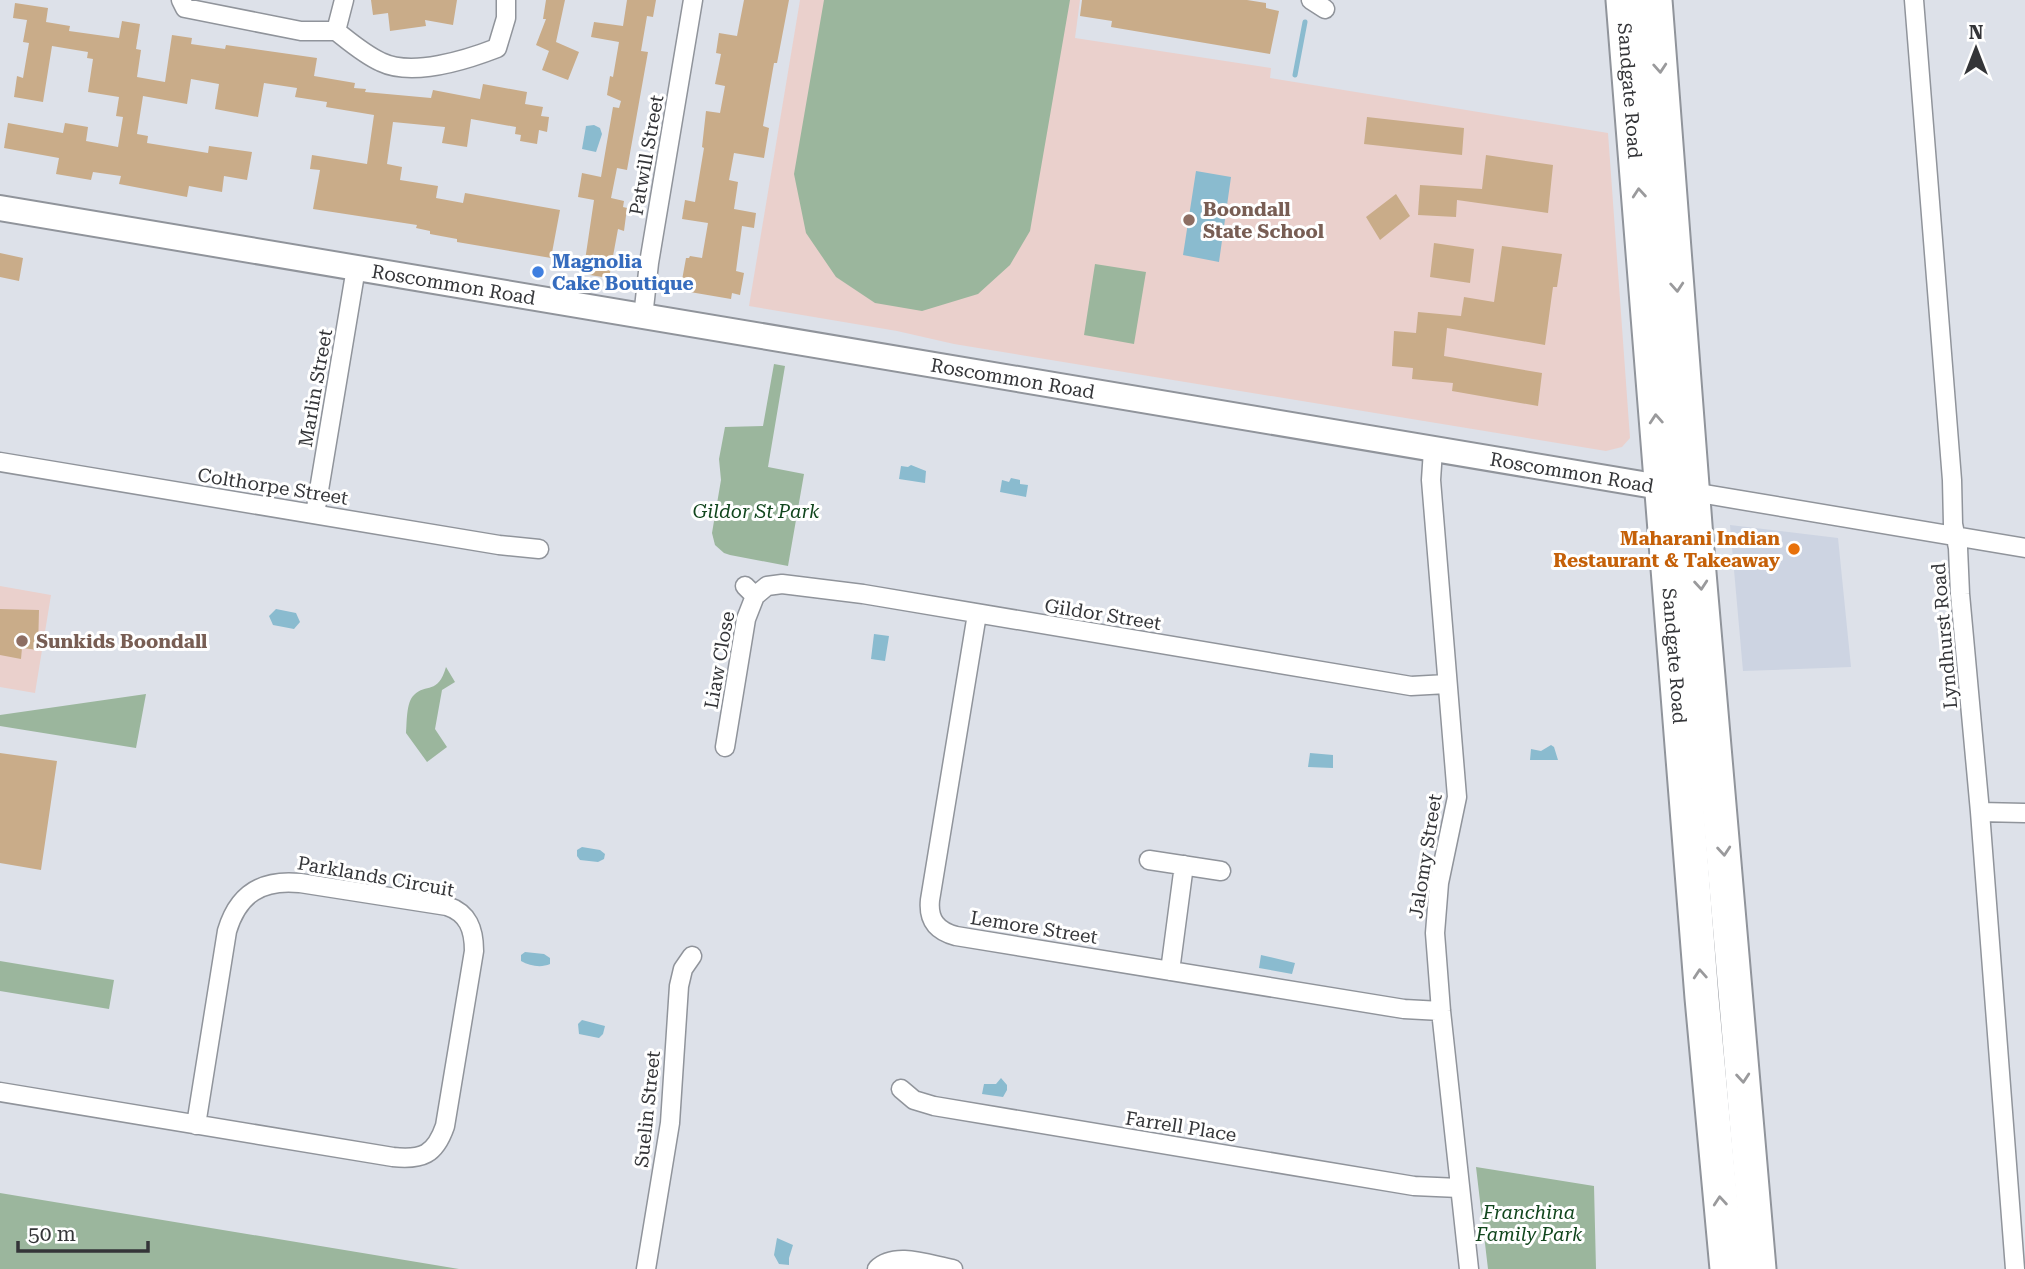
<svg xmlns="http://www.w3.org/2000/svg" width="2025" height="1269" font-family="'Roboto Serif',serif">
	<rect width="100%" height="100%" fill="#dde1e9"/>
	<path fill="#cdd4e2" d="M 1730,525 L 1838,538 L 1851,667 L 1743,671 Z"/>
	<path fill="#ead0cc" d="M 800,0 L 1080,0 L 1075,38 L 1271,68 L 1270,78 L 1608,133 L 1630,438 L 1622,447 L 1606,451 L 954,344 L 897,331 L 749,306 Z
		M 0,586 L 51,595 L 35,693 L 0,687 Z"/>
	<path fill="#9bb69d" d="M 824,0 L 1070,0 L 1030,231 L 1010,265 L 978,294 L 922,311 L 875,303 L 836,277 L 806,233 L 794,174 Z
		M 1095,264 L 1146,272 L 1134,344 L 1084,335 Z
		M 774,364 L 785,366 L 768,467 L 804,474 L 788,566 L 730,555 L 724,553 L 715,545 L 712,533 L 721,480 L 719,459 L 725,427 L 763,426 Z
		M 446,667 L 455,682 L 442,690 L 435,729 L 447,747 L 427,762 L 406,733 C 407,723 406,702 414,695 C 426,683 438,695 446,667 Z
		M 146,694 L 136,748 L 0,726 L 0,715 Z
		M 0,961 L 114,980 L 109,1009 L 0,991 Z
		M 1476,1167 L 1594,1186 L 1596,1269 L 1488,1269 Z
		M 0,1193 L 459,1269 L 0,1269 Z"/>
	<path fill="#8abbcf" d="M 594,125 L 600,128 L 602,134 L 596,152 L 582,149 L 586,126 Z
		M 1196,171 L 1231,177 L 1219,262 L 1183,255 Z
		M 911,465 L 926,471 L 925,483 L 899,479 L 901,466 L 908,467 Z
		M 1011,478 L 1020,480 L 1020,484 L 1028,485 L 1026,497 L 1000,492 L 1002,480 L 1009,482 Z
		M 276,609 L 296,613 L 300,622 L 294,629 L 273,625 L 269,616 Z
		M 874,634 L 889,636 L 885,661 L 871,659 Z
		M 1551,745 L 1554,747 L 1558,760 L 1530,760 L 1531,749 L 1541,751 Z
		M 1310,753 L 1333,755 L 1333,768 L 1308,767 Z
		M 582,847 L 600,850 L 605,854 L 604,859 L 598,862 L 580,860 L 577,856 L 577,850 Z
		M 525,952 L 544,954 L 550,958 L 550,964 C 541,968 530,966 521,961 L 521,955 Z
		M 1261,955 L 1295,963 L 1292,974 L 1259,968 Z
		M 582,1020 L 605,1026 L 603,1034 L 599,1038 L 579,1034 L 578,1024 Z
		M 1001,1078 L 1007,1085 L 1007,1090 L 1003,1097 L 982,1094 L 984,1084 L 996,1084 Z
		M 777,1238 L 793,1245 L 789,1258 L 789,1265 L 779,1264 L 774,1255 Z"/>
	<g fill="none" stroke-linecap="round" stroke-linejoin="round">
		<path stroke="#8abbcf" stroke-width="5" d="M 1295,75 L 1305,22"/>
	</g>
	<path fill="#c9ac89" d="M 371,0 L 457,0 L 453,25 L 425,20 L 426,26 L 390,31 L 388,13 L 373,15 Z
		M 546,0 L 565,0 L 556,42 L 579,52 L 568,80 L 542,70 L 549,51 L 536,45 L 546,19 L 543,19 Z
		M 627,0 L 656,0 L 653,17 L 647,16 L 641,51 L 648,52 L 627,170 L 617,168 L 611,198 L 624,201 L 623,207 L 627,208 L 624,231 L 618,229 L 609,278 L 583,274 L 594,200 L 578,197 L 582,173 L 601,177 L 613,107 L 619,108 L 621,101 L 607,95 L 610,76 L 613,77 L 619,42 L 591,37 L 594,22 L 623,26 Z
		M 744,0 L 789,0 L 777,63 L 774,63 L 763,126 L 769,128 L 764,158 L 734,153 L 729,180 L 738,182 L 734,209 L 756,213 L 754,228 L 742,226 L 736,271 L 744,273 L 740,295 L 732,293 L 731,299 L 684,291 L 686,281 L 682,280 L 686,258 L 689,258 L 690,256 L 702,258 L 708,223 L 682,219 L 685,200 L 695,202 L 704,148 L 702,147 L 706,111 L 720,113 L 725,86 L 715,84 L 721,54 L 716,53 L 719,33 L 737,36 Z
		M 1082,0 L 1247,0 L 1266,3 L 1266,8 L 1279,11 L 1270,54 L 1111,27 L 1112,21 L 1080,16 Z
		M 15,3 L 48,8 L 46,22 L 70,26 L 69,31 L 119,38 L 122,21 L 140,24 L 136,49 L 141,50 L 137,77 L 165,82 L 172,35 L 192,38 L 191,44 L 225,49 L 226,45 L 317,58 L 314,76 L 355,83 L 354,88 L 366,89 L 365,92 L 431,98 L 433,90 L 480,99 L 483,84 L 527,92 L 525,104 L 543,107 L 541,116 L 549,117 L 547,132 L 539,130 L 537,144 L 520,141 L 521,135 L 515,134 L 516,127 L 471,119 L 467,147 L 442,143 L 445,127 L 393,122 L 387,164 L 402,167 L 400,180 L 438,186 L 436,198 L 463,203 L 465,193 L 560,210 L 551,258 L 457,242 L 457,239 L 430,234 L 430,231 L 416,228 L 417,225 L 313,209 L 320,170 L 310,169 L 312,155 L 367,164 L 374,115 L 326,107 L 327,102 L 295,97 L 297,88 L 264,83 L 258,117 L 215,109 L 219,84 L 191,79 L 187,104 L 143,96 L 137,134 L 148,136 L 147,143 L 208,153 L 209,146 L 252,152 L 247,180 L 224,176 L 222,192 L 189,186 L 187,197 L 119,184 L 121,176 L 93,172 L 91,180 L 56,174 L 59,158 L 4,148 L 8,123 L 63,133 L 65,123 L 88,127 L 86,141 L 118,147 L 123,117 L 116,116 L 119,97 L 88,92 L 93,59 L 87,58 L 88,52 L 52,46 L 43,102 L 14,97 L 17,76 L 23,78 L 29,43 L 23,42 L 27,20 L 13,18 Z
		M 1367,117 L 1464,128 L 1462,155 L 1364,144 Z
		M 1486,155 L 1553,165 L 1548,213 L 1457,200 L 1456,217 L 1418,215 L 1420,185 L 1482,189 Z
		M 1396,194 L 1410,216 L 1380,240 L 1366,217 Z
		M 1434,243 L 1474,249 L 1470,283 L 1430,277 Z
		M 1502,246 L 1562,254 L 1557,287 L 1553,287 L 1545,345 L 1447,328 L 1444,356 L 1542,373 L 1538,406 L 1452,391 L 1453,383 L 1412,379 L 1413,368 L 1392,366 L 1394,331 L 1416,333 L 1418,312 L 1461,316 L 1464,297 L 1494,302 Z
		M 0,253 L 23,258 L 19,281 L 0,277 Z
		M 0,609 L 39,610 L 38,650 L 22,648 L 21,659 L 0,655 Z
		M 0,753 L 57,761 L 41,870 L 0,863 Z"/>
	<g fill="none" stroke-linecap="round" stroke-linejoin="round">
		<g stroke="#90949b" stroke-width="21">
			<path id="street" d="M 181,0 L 185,8 L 301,31 L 336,31
				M 344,0 L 336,31 C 350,42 365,55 381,62 C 412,77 466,60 497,48 L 506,18 L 506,0
				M 1311,0 L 1325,9
				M 1914,0 L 1952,480 L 1953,524 L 1958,548 L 1960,594 L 1980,812 L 2015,1269
				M 643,317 L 649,263 L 693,0
				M 1433,450 L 1431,480 L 1457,797 L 1439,883 L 1435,933 L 1441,1011 L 1469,1269
				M 0,462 L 499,545 L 539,549
				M 1693,492 L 2025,548
				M 315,514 L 356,268
				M 755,596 L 767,586 L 782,584 L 863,594 L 1411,686 L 1447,684
				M 977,614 L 930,900 C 928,920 937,931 956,936 L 1404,1009 L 1441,1011
				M 725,747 L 746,619 L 755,596 L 745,586
				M 1980,812 L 2025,813
				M 1149,860 L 1221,871
				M 1170,971 L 1184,865
				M 901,1089 L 914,1100 L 934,1106 L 1414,1186 L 1459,1188
				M 0,1092 L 393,1157 C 422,1160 435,1155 445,1126 L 474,951 C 474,929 468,913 447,906 L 300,883 C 261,879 238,894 227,931 L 196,1125
				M 646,1269 L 670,1123 L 679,986 L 683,969 L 692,956
				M 877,1269 C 895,1251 930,1265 953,1269"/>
		</g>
		<g stroke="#90949b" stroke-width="28">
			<g id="secondary">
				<path id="s1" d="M 0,208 L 1678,490"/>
			</g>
		</g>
		<g stroke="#90949b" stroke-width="37">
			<g id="highway">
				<path id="s2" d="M 1623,0 L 1702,998 L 1727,1269"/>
				<path d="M 1655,0 L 1696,538 L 1759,1269"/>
			</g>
		</g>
		<use href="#street" stroke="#fff" stroke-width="18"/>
		<use href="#secondary" stroke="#fff" stroke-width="24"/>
		<use href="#highway" stroke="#fff" stroke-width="33"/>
	</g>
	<defs><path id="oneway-chevron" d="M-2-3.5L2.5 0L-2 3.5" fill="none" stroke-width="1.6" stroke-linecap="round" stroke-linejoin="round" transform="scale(1.75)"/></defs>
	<g stroke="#9a9a9c">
		<use href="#oneway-chevron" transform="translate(1660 68) rotate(86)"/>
		<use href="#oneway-chevron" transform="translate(1639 193) rotate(-95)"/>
		<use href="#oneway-chevron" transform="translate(1677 287) rotate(86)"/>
		<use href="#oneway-chevron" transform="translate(1656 419) rotate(-94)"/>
		<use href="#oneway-chevron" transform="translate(1701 585) rotate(85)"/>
		<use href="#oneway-chevron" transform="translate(1724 851) rotate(85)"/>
		<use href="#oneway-chevron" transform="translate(1700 974) rotate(-94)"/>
		<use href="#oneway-chevron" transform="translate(1743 1078) rotate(85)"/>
		<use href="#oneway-chevron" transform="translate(1720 1201) rotate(-95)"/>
	</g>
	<g fill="#8d6e63" stroke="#fff" stroke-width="2.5">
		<circle cx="1189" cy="220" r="7"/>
		<circle cx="22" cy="641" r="7"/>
	</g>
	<circle fill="#3f7fe0" stroke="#fff" stroke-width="2.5" cx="538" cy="272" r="7"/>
	<circle fill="#e8710a" stroke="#fff" stroke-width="2.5" cx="1794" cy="549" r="7"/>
	<g text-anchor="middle" stroke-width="6" stroke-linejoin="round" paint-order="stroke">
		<g font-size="19" fill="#343538" stroke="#fff">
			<text dy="7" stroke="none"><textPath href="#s2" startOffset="91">Sandgate Road</textPath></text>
			<text transform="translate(646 155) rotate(-80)" y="7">Patwill Street</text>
			<text dy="7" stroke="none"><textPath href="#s1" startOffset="460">Roscommon Road</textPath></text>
			<text dy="7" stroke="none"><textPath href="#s1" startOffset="1027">Roscommon Road</textPath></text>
			<text transform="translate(315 388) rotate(-80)" y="7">Marlin Street</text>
			<text dy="7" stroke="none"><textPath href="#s1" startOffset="1594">Roscommon Road</textPath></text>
			<text transform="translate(273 486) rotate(9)" y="7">Colthorpe Street</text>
			<text transform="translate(1103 614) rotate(9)" y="7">Gildor Street</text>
			<text transform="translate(1944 636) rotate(-95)" y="7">Lyndhurst Road</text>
			<text dy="7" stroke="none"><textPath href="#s2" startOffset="658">Sandgate Road</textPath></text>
			<text transform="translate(719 660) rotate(-80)" y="7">Liaw Close</text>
			<text transform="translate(1425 856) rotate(-81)" y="7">Jalomy Street</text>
			<text transform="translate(376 876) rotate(10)" y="7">Parklands Circuit</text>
			<text transform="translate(1034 927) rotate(9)" y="7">Lemore Street</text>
			<text transform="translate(647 1109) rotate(-84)" y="7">Suelin Street</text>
			<text transform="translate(1181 1126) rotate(9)" y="7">Farrell Place</text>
		</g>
		<g font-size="19" font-weight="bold" fill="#785e54" stroke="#fff" text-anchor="start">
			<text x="1203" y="216">Boondall<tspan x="1203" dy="22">State School</tspan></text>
			<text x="36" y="648">Sunkids Boondall</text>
		</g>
		<g font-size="19" font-weight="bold" fill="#366cbe" stroke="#fff" text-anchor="start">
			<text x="552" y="268">Magnolia<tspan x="552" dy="22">Cake Boutique</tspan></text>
		</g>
		<g font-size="19" font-style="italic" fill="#11461d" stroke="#fff">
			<text x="756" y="518">Gildor St Park</text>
			<text x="1529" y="1219">Franchina<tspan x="1529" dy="22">Family Park</tspan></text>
		</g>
		<g font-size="19" font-weight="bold" fill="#c56008" stroke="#fff" text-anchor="end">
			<text x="1780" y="545">Maharani Indian<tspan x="1780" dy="22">Restaurant &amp; Takeaway</tspan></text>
		</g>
	</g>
	<g transform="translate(1976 49)" stroke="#ffffff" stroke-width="5" paint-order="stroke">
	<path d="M0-5L12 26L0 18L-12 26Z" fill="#343538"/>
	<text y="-10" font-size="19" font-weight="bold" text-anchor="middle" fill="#343538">N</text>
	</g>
	<path d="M18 1241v10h130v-10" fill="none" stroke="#343538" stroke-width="3.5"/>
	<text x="28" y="1241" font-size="21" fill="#343538" stroke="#ffffff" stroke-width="5" paint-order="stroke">50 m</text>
</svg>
